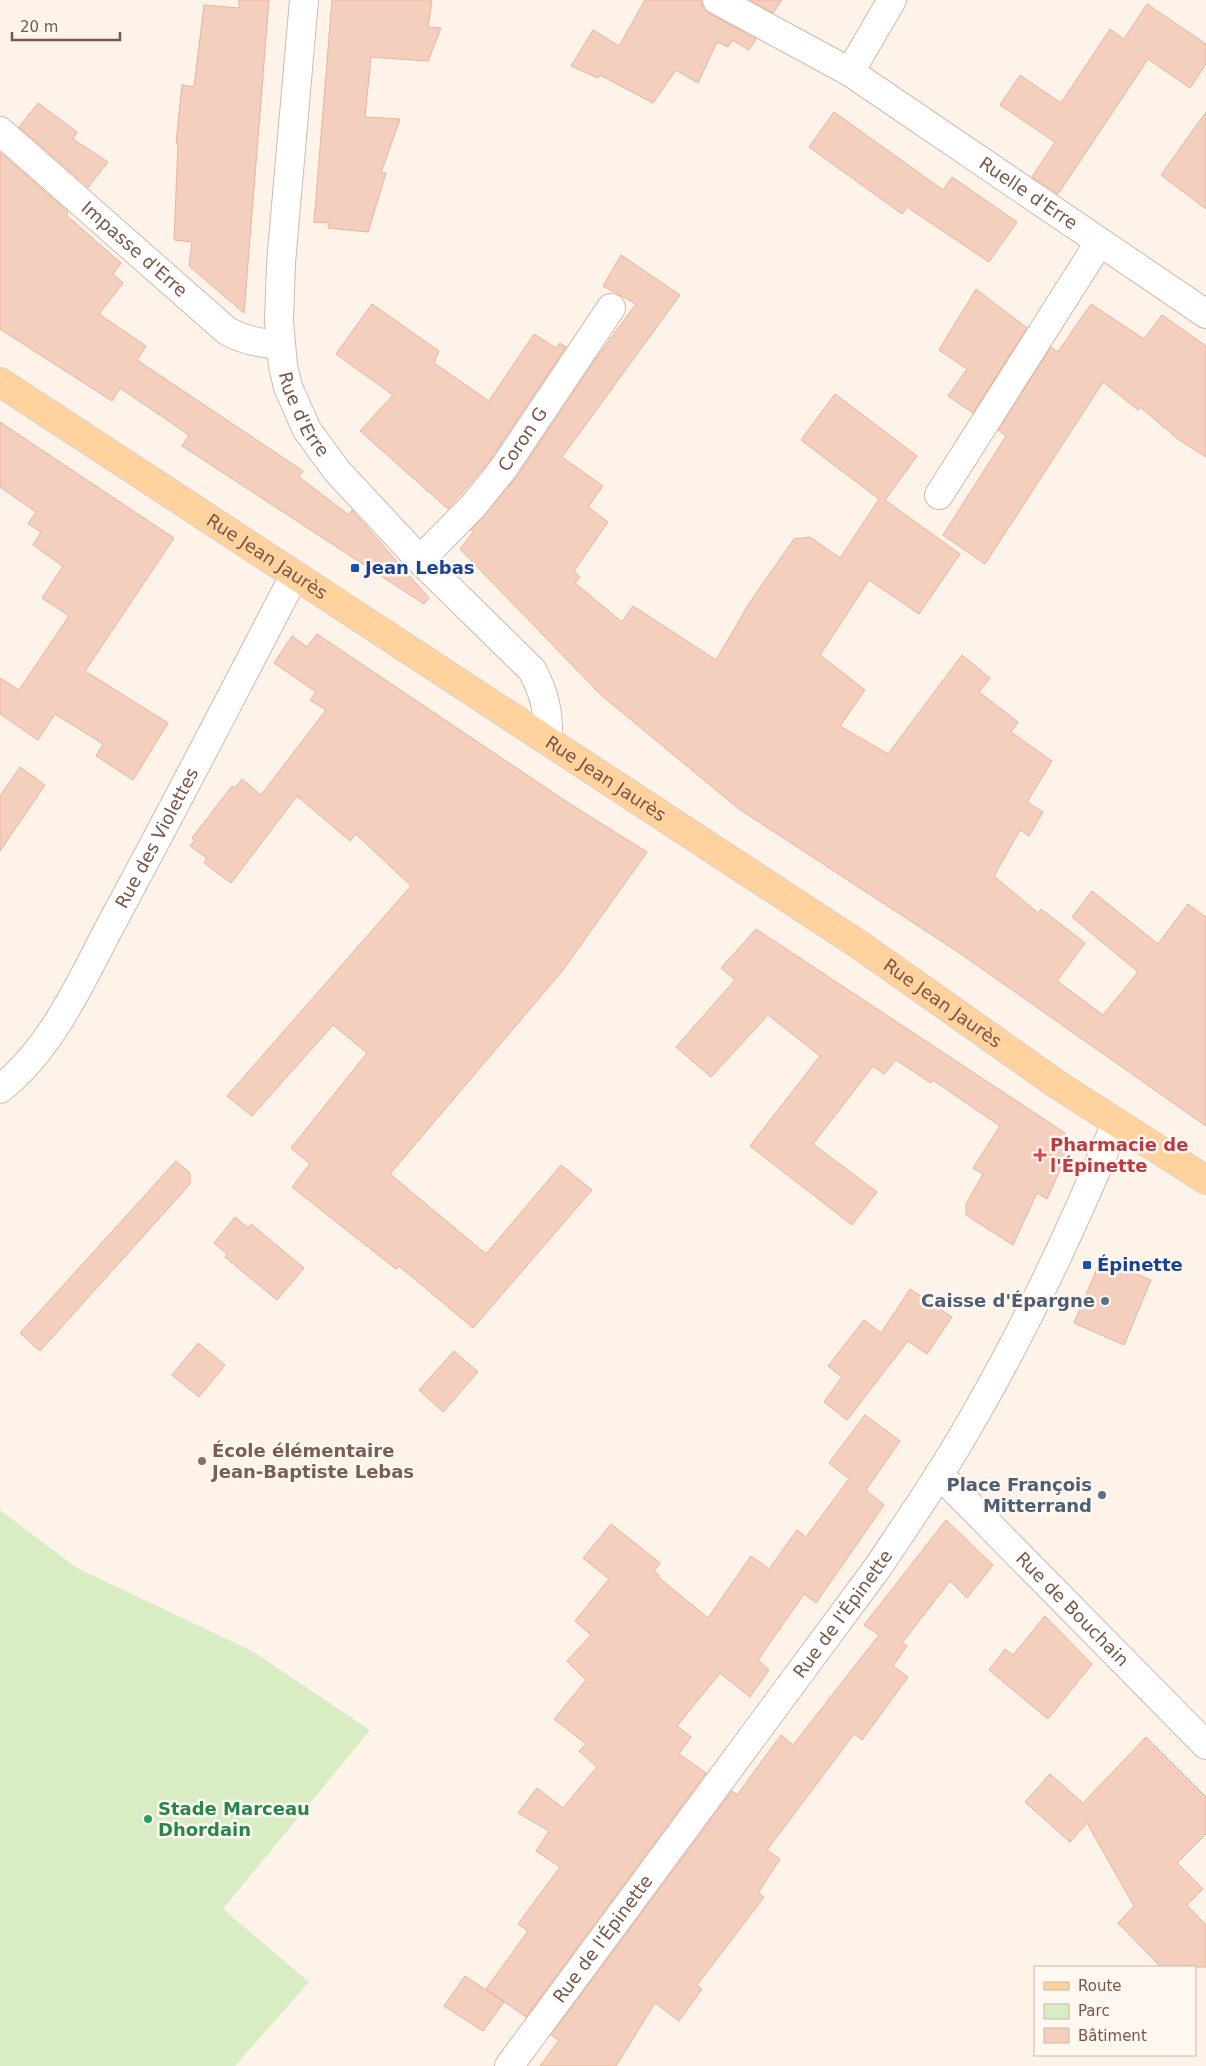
<svg xmlns="http://www.w3.org/2000/svg" width="1206" height="2066" font-family="'DejaVu Sans',sans-serif">
	<rect width="100%" height="100%" fill="#fef3e8"/>
	<path fill="#d9edc5" d="M 0,1510 L 77,1568 L 252,1651 L 370,1730 L 223,1909 L 309,1982 L 235,2066 L 0,2066 Z"/>
	<path fill="#f5cfbe" stroke="#e9b39d" d="M 239,0 L 269,0 L 244,313 L 189,266 L 192,242 L 174,240 L 178,143 L 176,143 L 182,85 L 194,87 L 204,5 L 239,8 Z
		M 332,0 L 432,0 L 428,27 L 441,28 L 428,61 L 371,57 L 365,117 L 400,119 L 381,173 L 386,173 L 368,232 L 328,228 L 329,223 L 314,222 Z
		M 645,0 L 701,0 L 703,8 L 710,14 L 756,39 L 749,50 L 732,40 L 728,47 L 717,42 L 698,83 L 676,70 L 653,103 L 600,75 L 598,78 L 571,66 L 593,30 L 619,46 Z
		M 750,0 L 782,0 L 773,13 Z
		M 1147,4 L 1206,44 L 1206,64 L 1190,88 L 1148,59 L 1058,194 L 1032,177 L 1055,142 L 1000,105 L 1020,75 L 1061,103 L 1110,29 L 1124,39 Z
		M 38,103 L 77,132 L 73,139 L 108,162 L 88,187 L 19,127 Z
		M 834,112 L 943,190 L 952,177 L 1017,222 L 989,262 L 907,207 L 902,214 L 809,147 Z
		M 1206,112 L 1206,209 L 1161,175 Z
		M 0,152 L 68,212 L 66,215 L 121,263 L 113,274 L 123,283 L 99,314 L 146,346 L 137,360 L 303,471 L 299,477 L 349,515 L 352,510 L 429,598 L 424,604 L 182,446 L 189,435 L 120,388 L 112,401 L 0,329 Z
		M 621,255 L 680,295 L 562,457 L 603,486 L 588,507 L 608,522 L 574,571 L 580,577 L 575,583 L 622,622 L 633,606 L 716,660 L 750,602 L 794,539 L 810,537 L 840,558 L 879,499 L 801,440 L 835,394 L 917,456 L 885,500 L 960,554 L 919,614 L 869,580 L 820,655 L 865,690 L 840,726 L 888,754 L 962,655 L 990,678 L 979,692 L 1018,722 L 1011,732 L 1052,761 L 1027,802 L 1043,812 L 1029,836 L 1020,830 L 994,876 L 1038,913 L 1041,909 L 1085,943 L 1057,981 L 1103,1015 L 1138,972 L 1072,917 L 1092,891 L 1158,944 L 1188,904 L 1206,917 L 1206,1126 L 961,954 L 739,809 L 601,695 L 460,549 L 473,532 L 471,530 L 516,478 L 594,361 L 636,304 L 603,286 Z
		M 976,289 L 1027,328 L 973,413 L 948,396 L 967,369 L 939,350 Z
		M 372,304 L 439,351 L 434,363 L 489,401 L 534,334 L 556,348 L 560,343 L 566,347 L 490,460 L 448,509 L 360,431 L 393,395 L 336,354 Z
		M 1091,304 L 1144,339 L 1162,315 L 1206,346 L 1206,457 L 1179,440 L 1140,407 L 1138,410 L 1103,382 L 985,564 L 943,535 L 1006,436 L 998,430 L 1051,347 L 1058,352 Z
		M 0,422 L 174,538 L 85,671 L 168,723 L 133,780 L 96,756 L 103,744 L 55,714 L 38,740 L 0,714 L 0,678 L 19,690 L 69,616 L 42,598 L 63,566 L 33,545 L 41,532 L 28,524 L 36,512 L 0,487 Z
		M 317,634 L 570,804 L 647,852 L 563,970 L 390,1174 L 486,1254 L 561,1165 L 592,1190 L 473,1328 L 399,1266 L 396,1269 L 292,1187 L 310,1164 L 291,1148 L 367,1053 L 333,1025 L 252,1116 L 227,1096 L 411,886 L 356,834 L 350,841 L 297,796 L 231,883 L 204,863 L 207,858 L 190,846 L 195,840 L 192,838 L 232,786 L 235,788 L 242,779 L 261,795 L 326,710 L 310,700 L 316,692 L 274,663 L 292,636 L 307,647 Z
		M 20,767 L 45,785 L 0,851 L 0,796 Z
		M 756,929 L 1065,1133 L 1069,1150 L 1047,1199 L 1037,1193 L 1013,1245 L 966,1215 L 966,1204 L 983,1174 L 973,1168 L 1000,1126 L 933,1080 L 931,1083 L 896,1060 L 884,1074 L 873,1066 L 813,1144 L 877,1192 L 852,1225 L 750,1146 L 820,1056 L 768,1015 L 711,1077 L 676,1047 L 735,980 L 721,968 Z
		M 176,1161 L 190,1173 L 190,1184 L 40,1351 L 20,1333 Z
		M 235,1217 L 248,1228 L 251,1224 L 304,1268 L 277,1300 L 225,1257 L 227,1254 L 214,1243 Z
		M 1101,1259 L 1151,1280 L 1124,1345 L 1074,1323 Z
		M 910,1289 L 952,1317 L 927,1354 L 908,1341 L 847,1420 L 824,1402 L 842,1377 L 828,1366 L 864,1320 L 881,1333 Z
		M 198,1343 L 225,1365 L 199,1397 L 172,1375 Z
		M 454,1351 L 478,1372 L 443,1412 L 419,1390 Z
		M 865,1415 L 900,1441 L 866,1490 L 884,1505 L 816,1603 L 804,1594 L 758,1660 L 769,1670 L 750,1697 L 720,1673 L 677,1726 L 691,1737 L 679,1754 L 706,1773 L 526,2017 L 486,1989 L 528,1931 L 518,1924 L 560,1867 L 536,1851 L 549,1831 L 518,1813 L 537,1788 L 563,1808 L 597,1767 L 579,1751 L 586,1744 L 554,1719 L 586,1680 L 567,1661 L 591,1635 L 575,1621 L 609,1579 L 583,1558 L 611,1524 L 660,1563 L 654,1571 L 659,1575 L 658,1577 L 708,1618 L 751,1556 L 769,1569 L 797,1530 L 806,1537 L 849,1479 L 829,1463 Z
		M 946,1520 L 993,1565 L 967,1598 L 950,1581 L 902,1643 L 907,1646 L 893,1666 L 908,1677 L 862,1740 L 854,1734 L 767,1850 L 780,1859 L 758,1893 L 764,1897 L 697,1985 L 702,1989 L 679,2021 L 655,2003 L 616,2066 L 540,2066 L 559,2040 L 551,2035 L 732,1791 L 737,1795 L 781,1735 L 793,1745 L 879,1635 L 864,1625 Z
		M 1045,1616 L 1092,1664 L 1048,1719 L 989,1670 L 1005,1649 L 1013,1655 Z
		M 1146,1737 L 1206,1797 L 1206,1834 L 1177,1863 L 1203,1889 L 1187,1905 L 1206,1925 L 1206,1967 L 1161,1967 L 1118,1923 L 1134,1906 L 1087,1823 L 1070,1842 L 1025,1802 L 1050,1774 L 1083,1803 Z
		M 465,1976 L 504,2002 L 483,2031 L 444,2006 Z"/>
	<g fill="none" stroke-linecap="round" stroke-linejoin="round">
		<g stroke="#d1b9ac" stroke-width="30">
			<g id="minor">
				<path id="s1" d="M 304,0 L 281,263 L 279,321 L 283,366 L 288,387 L 307,430 L 337,471 L 420,560 L 532,670 C 545,694 549,714 548,740"/>
				<path d="M 717,0 L 850,72"/>
				<path id="s2" d="M 892,0 L 850,72 L 1206,314"/>
				<path id="s3" d="M 0,131 L 227,331 C 245,341 261,343 281,345"/>
				<path d="M 939,495 L 1099,243"/>
				<path id="s4" d="M 420,560 L 473,506 L 503,469 L 611,308"/>
				<path id="s5" d="M 0,1089 C 54,1047 83,976 115,917 C 176,804 235,690 294,576"/>
				<path id="s6" d="M 939,1474 L 1206,1745"/>
				<path id="s7" d="M 509,2066 L 878,1567 C 904,1528 931,1489 955,1449 C 1017,1346 1070,1235 1116,1123"/>
			</g>
		</g>
		<g stroke="#dad0cc" stroke-width="30">
			<g id="major">
				<path id="s8" d="M 0,382 L 861,946 L 1058,1085 L 1206,1180"/>
			</g>
		</g>
		<use href="#minor" stroke="#fff" stroke-width="28"/>
		<use href="#major" stroke="#ffd29e" stroke-width="28"/>
	</g>
	<g fill="#1a4fb4" stroke="#fff8f0" stroke-width="2">
		<rect x="350" y="563" width="10" height="10" rx="2.5"/>
		<rect x="1082" y="1260" width="10" height="10" rx="2.5"/>
	</g>
	<path fill="#e0444e" stroke="#fff8f0" stroke-width="2" d="M1037.5 1147.5h5v5h5v5h-5v5h-5v-5h-5v-5h5z"/>
	<g fill="#5c6f8a" stroke="#fff8f0" stroke-width="2">
		<circle cx="1105" cy="1301" r="5"/>
		<circle cx="1102" cy="1495" r="5"/>
	</g>
	<circle fill="#8d6e63" stroke="#fff8f0" stroke-width="2" cx="202" cy="1461" r="5"/>
	<circle fill="#2e9e5b" stroke="#fff8f0" stroke-width="2" cx="148" cy="1819" r="5"/>
	<g text-anchor="middle" stroke-width="5" stroke-linejoin="round" paint-order="stroke">
		<g font-size="18" fill="#7a5649" stroke="#fff8f0">
			<text dy="6" stroke="none"><textPath href="#s2" startOffset="299">Ruelle d'Erre</textPath></text>
			<text dy="6" stroke="none"><textPath href="#s3" startOffset="179">Impasse d'Erre</textPath></text>
			<text dy="6" stroke="none"><textPath href="#s1" startOffset="420">Rue d'Erre</textPath></text>
			<text dy="6" stroke="none"><textPath href="#s4" startOffset="159">Coron G</textPath></text>
			<text dy="6" stroke="none"><textPath href="#s8" startOffset="319">Rue Jean Jaurès</textPath></text>
			<text dy="6" stroke="none"><textPath href="#s8" startOffset="724">Rue Jean Jaurès</textPath></text>
			<text dy="6" stroke="none"><textPath href="#s5" startOffset="298">Rue des Violettes</textPath></text>
			<text dy="6" stroke="none"><textPath href="#s8" startOffset="1129">Rue Jean Jaurès</textPath></text>
			<text dy="6" stroke="none"><textPath href="#s6" startOffset="190">Rue de Bouchain</textPath></text>
			<text dy="6" stroke="none"><textPath href="#s7" startOffset="562">Rue de l'Épinette</textPath></text>
			<text dy="6" stroke="none"><textPath href="#s7" startOffset="158">Rue de l'Épinette</textPath></text>
		</g>
		<g font-size="18" font-weight="bold" fill="#164399" stroke="#fff8f0" text-anchor="start">
			<text x="365" y="574">Jean Lebas</text>
			<text x="1097" y="1271">Épinette</text>
		</g>
		<g font-size="18" font-weight="bold" fill="#be3a42" stroke="#fff8f0" text-anchor="start">
			<text x="1050" y="1151">Pharmacie de<tspan x="1050" dy="21">l'Épinette</tspan></text>
		</g>
		<g font-size="18" font-weight="bold" fill="#4e5e75" stroke="#fff8f0" text-anchor="end">
			<text x="1095" y="1307">Caisse d'Épargne</text>
			<text x="1092" y="1491">Place François<tspan x="1092" dy="21">Mitterrand</tspan></text>
		</g>
		<g font-size="18" font-weight="bold" fill="#785e54" stroke="#fff8f0" text-anchor="start">
			<text x="212" y="1457">École élémentaire<tspan x="212" dy="21">Jean-Baptiste Lebas</tspan></text>
		</g>
		<g font-size="18" font-weight="bold" fill="#27864d" stroke="#fff8f0" text-anchor="start">
			<text x="158" y="1815">Stade Marceau<tspan x="158" dy="21">Dhordain</tspan></text>
		</g>
	</g>
	<rect x="1034" y="1966" width="162" height="90" fill="#fff8f0" stroke="#cab7ad"/>
	<rect x="1044" y="1982" width="25" height="8" fill="#ffd29e" stroke="#cab7ad"/>
	<text x="1078" y="1991" font-size="15" fill="#7a5649">Route</text>
	<rect x="1044" y="2004" width="25" height="15" fill="#d9edc5" stroke="#cab7ad"/>
	<text x="1078" y="2016" font-size="15" fill="#7a5649">Parc</text>
	<rect x="1044" y="2028" width="25" height="15" fill="#f5cfbe" stroke="#cab7ad"/>
	<text x="1078" y="2041" font-size="15" fill="#7a5649">Bâtiment</text>
	<path d="M12 32v8h108v-8" fill="none" stroke="#7a5649" stroke-width="2.5"/>
	<text x="20" y="32" font-size="15" fill="#7a5649" stroke="#fff8f0" stroke-width="4" paint-order="stroke">20 m</text>
</svg>
